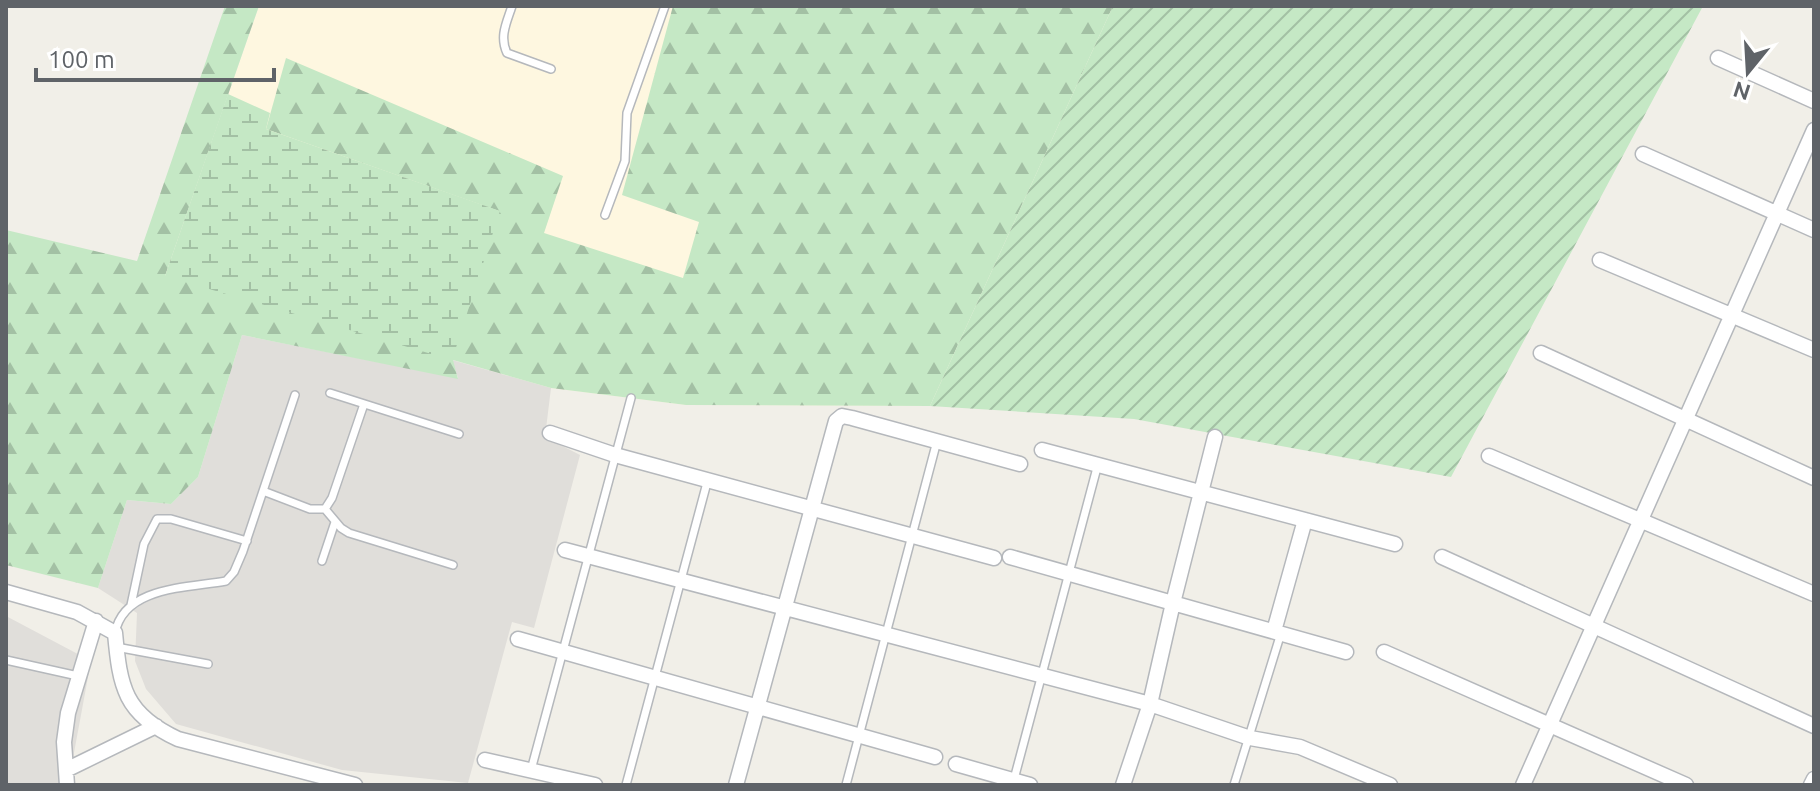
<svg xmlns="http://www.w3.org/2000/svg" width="1820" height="791" font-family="Ubuntu,sans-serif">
	<defs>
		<pattern id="forest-firs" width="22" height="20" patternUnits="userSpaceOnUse" patternTransform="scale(2)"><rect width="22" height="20" fill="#c5e8c5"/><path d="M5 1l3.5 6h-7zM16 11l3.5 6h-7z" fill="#a3c0a4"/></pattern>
		<pattern id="wetland-marsh" width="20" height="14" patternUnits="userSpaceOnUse" patternTransform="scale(2)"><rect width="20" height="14" fill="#c5e8c5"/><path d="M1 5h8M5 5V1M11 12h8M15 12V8" fill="none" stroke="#a3c0a4"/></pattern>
		<pattern id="garden-furrows" width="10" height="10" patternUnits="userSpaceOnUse" patternTransform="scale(2)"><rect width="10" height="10" fill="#c5e8c5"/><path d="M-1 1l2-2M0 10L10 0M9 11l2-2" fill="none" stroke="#a3c0a4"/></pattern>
	</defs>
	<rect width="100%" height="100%" fill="#f1efe8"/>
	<path fill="#fef7e0" d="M 259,6 L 1113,6 L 930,406 L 686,405 L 551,388 L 165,276 Z"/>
	<path fill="#e0deda" d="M 242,335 L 458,378 L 452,360 L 551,388 L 545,437 L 580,455 L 534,628 L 512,622 L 468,783 L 342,770 L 176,724 L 146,689 L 135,661 L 137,613 L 98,588 L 127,500 L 171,504 L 198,477 Z
		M 6,616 L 91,661 L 68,785 L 6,785 Z"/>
	<path fill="url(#forest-firs)" d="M 225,6 L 259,6 L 165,276 L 499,211 L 266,129 L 286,58 L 563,176 L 544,233 L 683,278 L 699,222 L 622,195 L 673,6 L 1113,6 L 930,406 L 686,405 L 551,388 L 453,360 L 458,379 L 242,335 L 198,477 L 171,504 L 127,500 L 98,588 L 6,565 L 6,230 L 137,261 Z"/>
	<path fill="url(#wetland-marsh)" d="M 228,94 L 270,113 L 266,129 L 500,211 L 452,360 L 165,276 Z"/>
	<path fill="url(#garden-furrows)" d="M 1113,6 L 1703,6 L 1451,477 L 1134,419 L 930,406 Z"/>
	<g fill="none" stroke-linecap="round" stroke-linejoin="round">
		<g stroke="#b5b8bc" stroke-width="10">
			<path id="service" d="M 512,6 C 507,22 499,36 507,53 L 551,69
				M 605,215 L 625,161 L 627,113 L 665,6
				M 330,393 L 459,434
				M 263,491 L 310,509 L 325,509 L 332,498 L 364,404
				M 325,509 L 341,528 L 349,533 L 453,565
				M 322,561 L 335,522
				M 131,605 L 144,544 L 157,519 L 171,519 L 247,541
				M 115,633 C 124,586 188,588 226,581 L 234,572 L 243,551 L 295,395
				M 116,647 L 208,664
				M 6,660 L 78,676
				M 531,770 L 631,398
				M 1013,783 L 1098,464
				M 626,785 L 708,479
				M 846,785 L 937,441
				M 1234,785 L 1281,633"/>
		</g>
		<g stroke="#b5b8bc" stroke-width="17">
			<path id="minor" d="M 1718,58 L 1814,101
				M 1643,154 L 1814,230
				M 1600,260 L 1814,350
				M 1541,353 L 1814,478
				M 550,433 L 615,455 L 994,558
				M 1042,450 L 1395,544
				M 1489,456 L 1814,594
				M 565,550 L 1150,704 L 1250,738 L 1300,747 L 1390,785
				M 1010,557 L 1346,652
				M 1442,557 L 1814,726
				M 6,592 L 77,612 L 115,633 C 120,687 124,714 178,739 L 355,785
				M 1274,631 L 1305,520
				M 518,639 L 935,757
				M 1384,652 L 1686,785
				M 485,760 L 595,785
				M 956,764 L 1030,785
				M 66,770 L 156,726
				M 67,785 L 64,742 L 68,713 L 96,621
				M 736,785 L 836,421 L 842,416 L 852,418 L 1020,464
				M 1123,785 L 1150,704 L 1173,603 L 1215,437
				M 1523,785 L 1814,130
				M 1811,785 L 1814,779"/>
		</g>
		<use href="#service" stroke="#fff" stroke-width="7"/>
		<use href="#minor" stroke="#fff" stroke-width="14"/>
	</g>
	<rect width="1820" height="791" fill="none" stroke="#5f6368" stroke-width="16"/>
	<g transform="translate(1748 72) rotate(198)" stroke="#ffffff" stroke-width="6" paint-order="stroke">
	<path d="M0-6L14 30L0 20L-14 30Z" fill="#5f6368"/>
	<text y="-12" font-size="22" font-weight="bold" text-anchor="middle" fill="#5f6368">N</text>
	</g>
	<path d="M36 68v12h238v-12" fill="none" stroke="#5f6368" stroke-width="4"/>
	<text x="48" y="68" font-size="24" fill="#5f6368" stroke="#ffffff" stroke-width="6" paint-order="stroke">100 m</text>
</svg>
